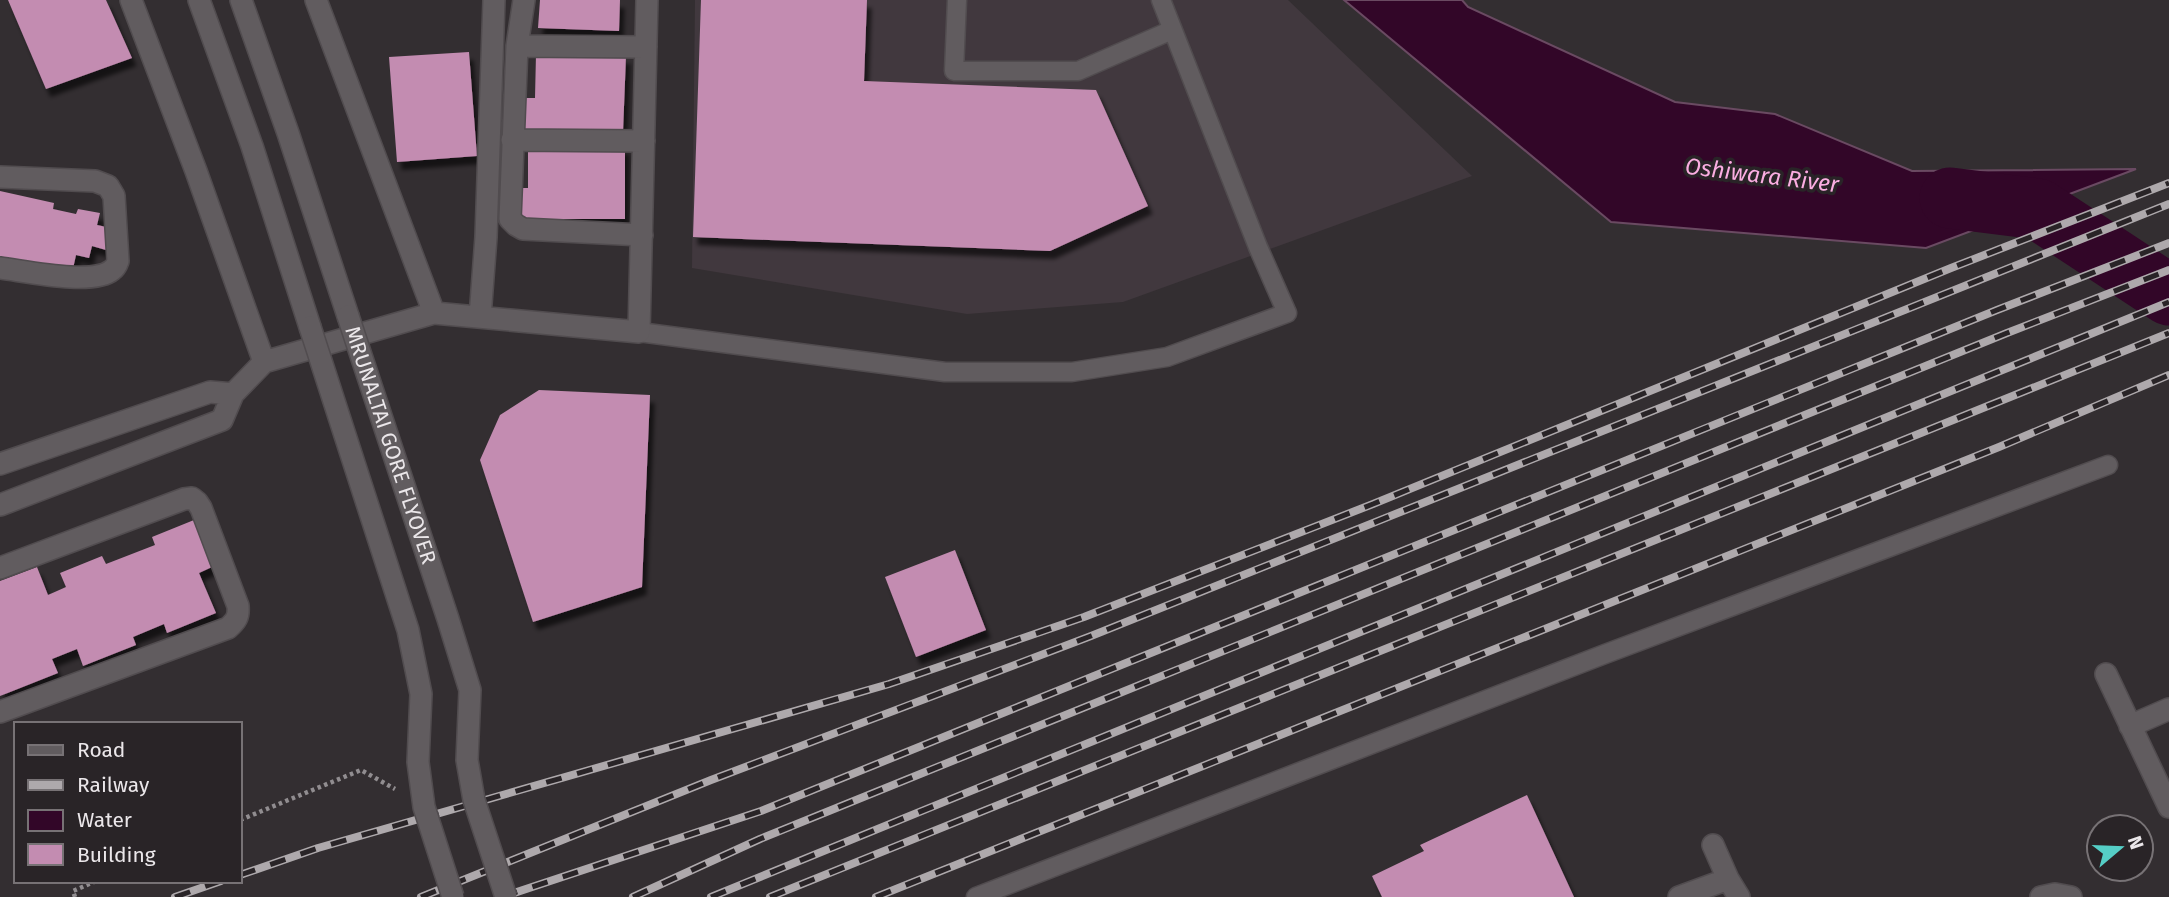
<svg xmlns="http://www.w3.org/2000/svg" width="2169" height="897" font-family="'Fira Sans',sans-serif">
	<defs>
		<filter id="shadow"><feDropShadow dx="4.5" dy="8" stdDeviation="2" flood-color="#0009"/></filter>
	</defs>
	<rect width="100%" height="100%" fill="#332e31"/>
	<path fill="#41383e" d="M 695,0 L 1288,0 L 1472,176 L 1123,302 L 967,314 L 692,268 Z"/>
	<path fill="#320628" stroke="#6a4a62" stroke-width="2" d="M 1344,0 L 1462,0 L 1468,7 L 1675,102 L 1775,114 L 1912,171 L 2136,169 L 1926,248 L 1611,222 Z"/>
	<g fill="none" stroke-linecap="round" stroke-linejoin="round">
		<path stroke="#320628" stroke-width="61" d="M 1950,198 L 2038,209 L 2169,295"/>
	</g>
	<path fill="#c38cb1" filter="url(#shadow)" d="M 8,0 L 106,0 L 132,58 L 46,89 Z
		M 540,0 L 620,0 L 619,31 L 538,28 Z
		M 701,0 L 867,0 L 864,81 L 1096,90 L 1148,206 L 1050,251 L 693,237 Z
		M 469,52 L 477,156 L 397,162 L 389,57 Z
		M 536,54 L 626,56 L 623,132 L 520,129 L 521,98 L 535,98 Z
		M 528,146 L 625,146 L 625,219 L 517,219 L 517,188 L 528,188 Z
		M 0,191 L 54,203 L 53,209 L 76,214 L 78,209 L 100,213 L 97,225 L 111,228 L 106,250 L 92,246 L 89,258 L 76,255 L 72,273 L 0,257 Z
		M 539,390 L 650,395 L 642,587 L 533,622 L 480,460 L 500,415 Z
		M 194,520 L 212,567 L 199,573 L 216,613 L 167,633 L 164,624 L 133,637 L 136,645 L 83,666 L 77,649 L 52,659 L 58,673 L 0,696 L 0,581 L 37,567 L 48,595 L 66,587 L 60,573 L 102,556 L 106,564 L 155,545 L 152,537 Z
		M 955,550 L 986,630 L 916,657 L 885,577 Z
		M 1527,795 L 1574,897 L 1382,897 L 1372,876 L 1424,851 L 1420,845 Z"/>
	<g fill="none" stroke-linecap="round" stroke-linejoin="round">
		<g stroke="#514c4f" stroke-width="21">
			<path id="lane" d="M 957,0 L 954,71 L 1078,71 L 1172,30
				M 639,332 L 945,372 L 1072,372 L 1167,357 L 1287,313 L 1258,247 L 1161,0
				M 976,897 L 1605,654 L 2108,465"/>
		</g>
		<g stroke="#514c4f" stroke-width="24">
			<path id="street" d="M 131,0 L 196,171 L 264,362
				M 316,0 L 434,313
				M 524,0 L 517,46 L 510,219 L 516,225 L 523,229 L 642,235
				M 517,46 L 646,47
				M 512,140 L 644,141
				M 0,177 L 95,181 L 108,186 L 114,196 L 118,261 C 117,264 115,268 112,270 C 93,286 25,271 0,268
				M 480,317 L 486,237 L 494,0
				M 0,464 L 210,392 L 233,394
				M 0,505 L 222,420 L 233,394 L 264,362 L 434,313 L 639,332 L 647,0
				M 0,568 L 184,499 L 192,498 L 197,502 L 201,508 L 238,606 C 239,617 236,621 228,628 L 0,712
				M 2106,674 L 2169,807
				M 2130,726 L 2169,709
				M 1713,845 L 1728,879
				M 1679,897 L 1728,879 L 1739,897
				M 2041,897 L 2055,894 L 2071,897"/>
		</g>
		<g stroke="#514c4f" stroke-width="24">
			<path id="secondary" d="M 199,0 L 252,146 L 310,327
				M 241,0 L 288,133 L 348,316"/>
		</g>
		<path stroke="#918d90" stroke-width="4.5" stroke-dasharray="3.5 3.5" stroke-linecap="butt" d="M 240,820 L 361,770 L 395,789
			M 75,897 L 73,891 L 96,881"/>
		<use href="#lane" stroke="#615c5f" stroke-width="18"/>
		<use href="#street" stroke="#615c5f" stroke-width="21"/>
		<use href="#secondary" stroke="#615c5f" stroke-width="21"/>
		<g stroke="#aea9ac" stroke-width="8">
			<path id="rail" d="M 240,875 L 318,848 L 889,684 L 1084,617 L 1373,504 L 1951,268 L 2169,183
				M 175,897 L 221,881
				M 421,897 L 711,780 L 1091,636 L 2169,204
				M 502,897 L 761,811 L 1997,310 L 2169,243
				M 633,897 L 760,839 L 2007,333 L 2169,270
				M 711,897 L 2169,302
				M 770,897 L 2169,333
				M 876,897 L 1999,447 L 2169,375"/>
		</g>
		<use href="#rail" stroke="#292427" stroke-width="5" stroke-dasharray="16" stroke-linecap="butt"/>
		<g stroke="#514c4f" stroke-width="24" stroke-linecap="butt">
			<g id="secondary-bridge">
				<path id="s1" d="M 348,316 L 448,619 L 470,690 L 467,760 L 474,800 L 506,897"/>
				<path d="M 310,327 L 408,630 L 421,694 L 418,762 L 424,807 L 453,897"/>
			</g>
		</g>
		<use href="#secondary-bridge" stroke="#615c5f" stroke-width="21"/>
	</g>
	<g text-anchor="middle" stroke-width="7" stroke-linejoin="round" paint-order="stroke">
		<g font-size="21" fill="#ebe7ea" stroke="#292427">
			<text dy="7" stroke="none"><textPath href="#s1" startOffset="136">MRUNALTAI GORE FLYOVER</textPath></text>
		</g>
		<g font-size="23" font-style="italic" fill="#faade1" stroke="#292427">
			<text transform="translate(1762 175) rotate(7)" y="8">Oshiwara River</text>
		</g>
	</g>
	<rect x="14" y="722" width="228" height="161" fill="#292427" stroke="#777275" stroke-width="2"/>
	<rect x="28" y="745" width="35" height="10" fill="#615c5f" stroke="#777275" stroke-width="2"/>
	<text x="77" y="757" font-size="21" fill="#ebe7ea">Road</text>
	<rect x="28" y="780" width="35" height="10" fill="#aea9ac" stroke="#777275" stroke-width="2"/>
	<text x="77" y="792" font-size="21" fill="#ebe7ea">Railway</text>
	<rect x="28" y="810" width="35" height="21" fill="#320628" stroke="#777275" stroke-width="2"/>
	<text x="77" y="827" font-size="21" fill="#ebe7ea">Water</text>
	<rect x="28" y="844" width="35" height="21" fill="#c38cb1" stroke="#777275" stroke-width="2"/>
	<text x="77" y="862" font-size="21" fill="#ebe7ea">Building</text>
	<g transform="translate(2120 848) rotate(71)"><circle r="33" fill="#292427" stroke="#777275" stroke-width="2"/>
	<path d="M0-5L12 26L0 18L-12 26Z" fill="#55cec6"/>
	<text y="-10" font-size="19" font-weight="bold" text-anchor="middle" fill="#ebe7ea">N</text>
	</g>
</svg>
